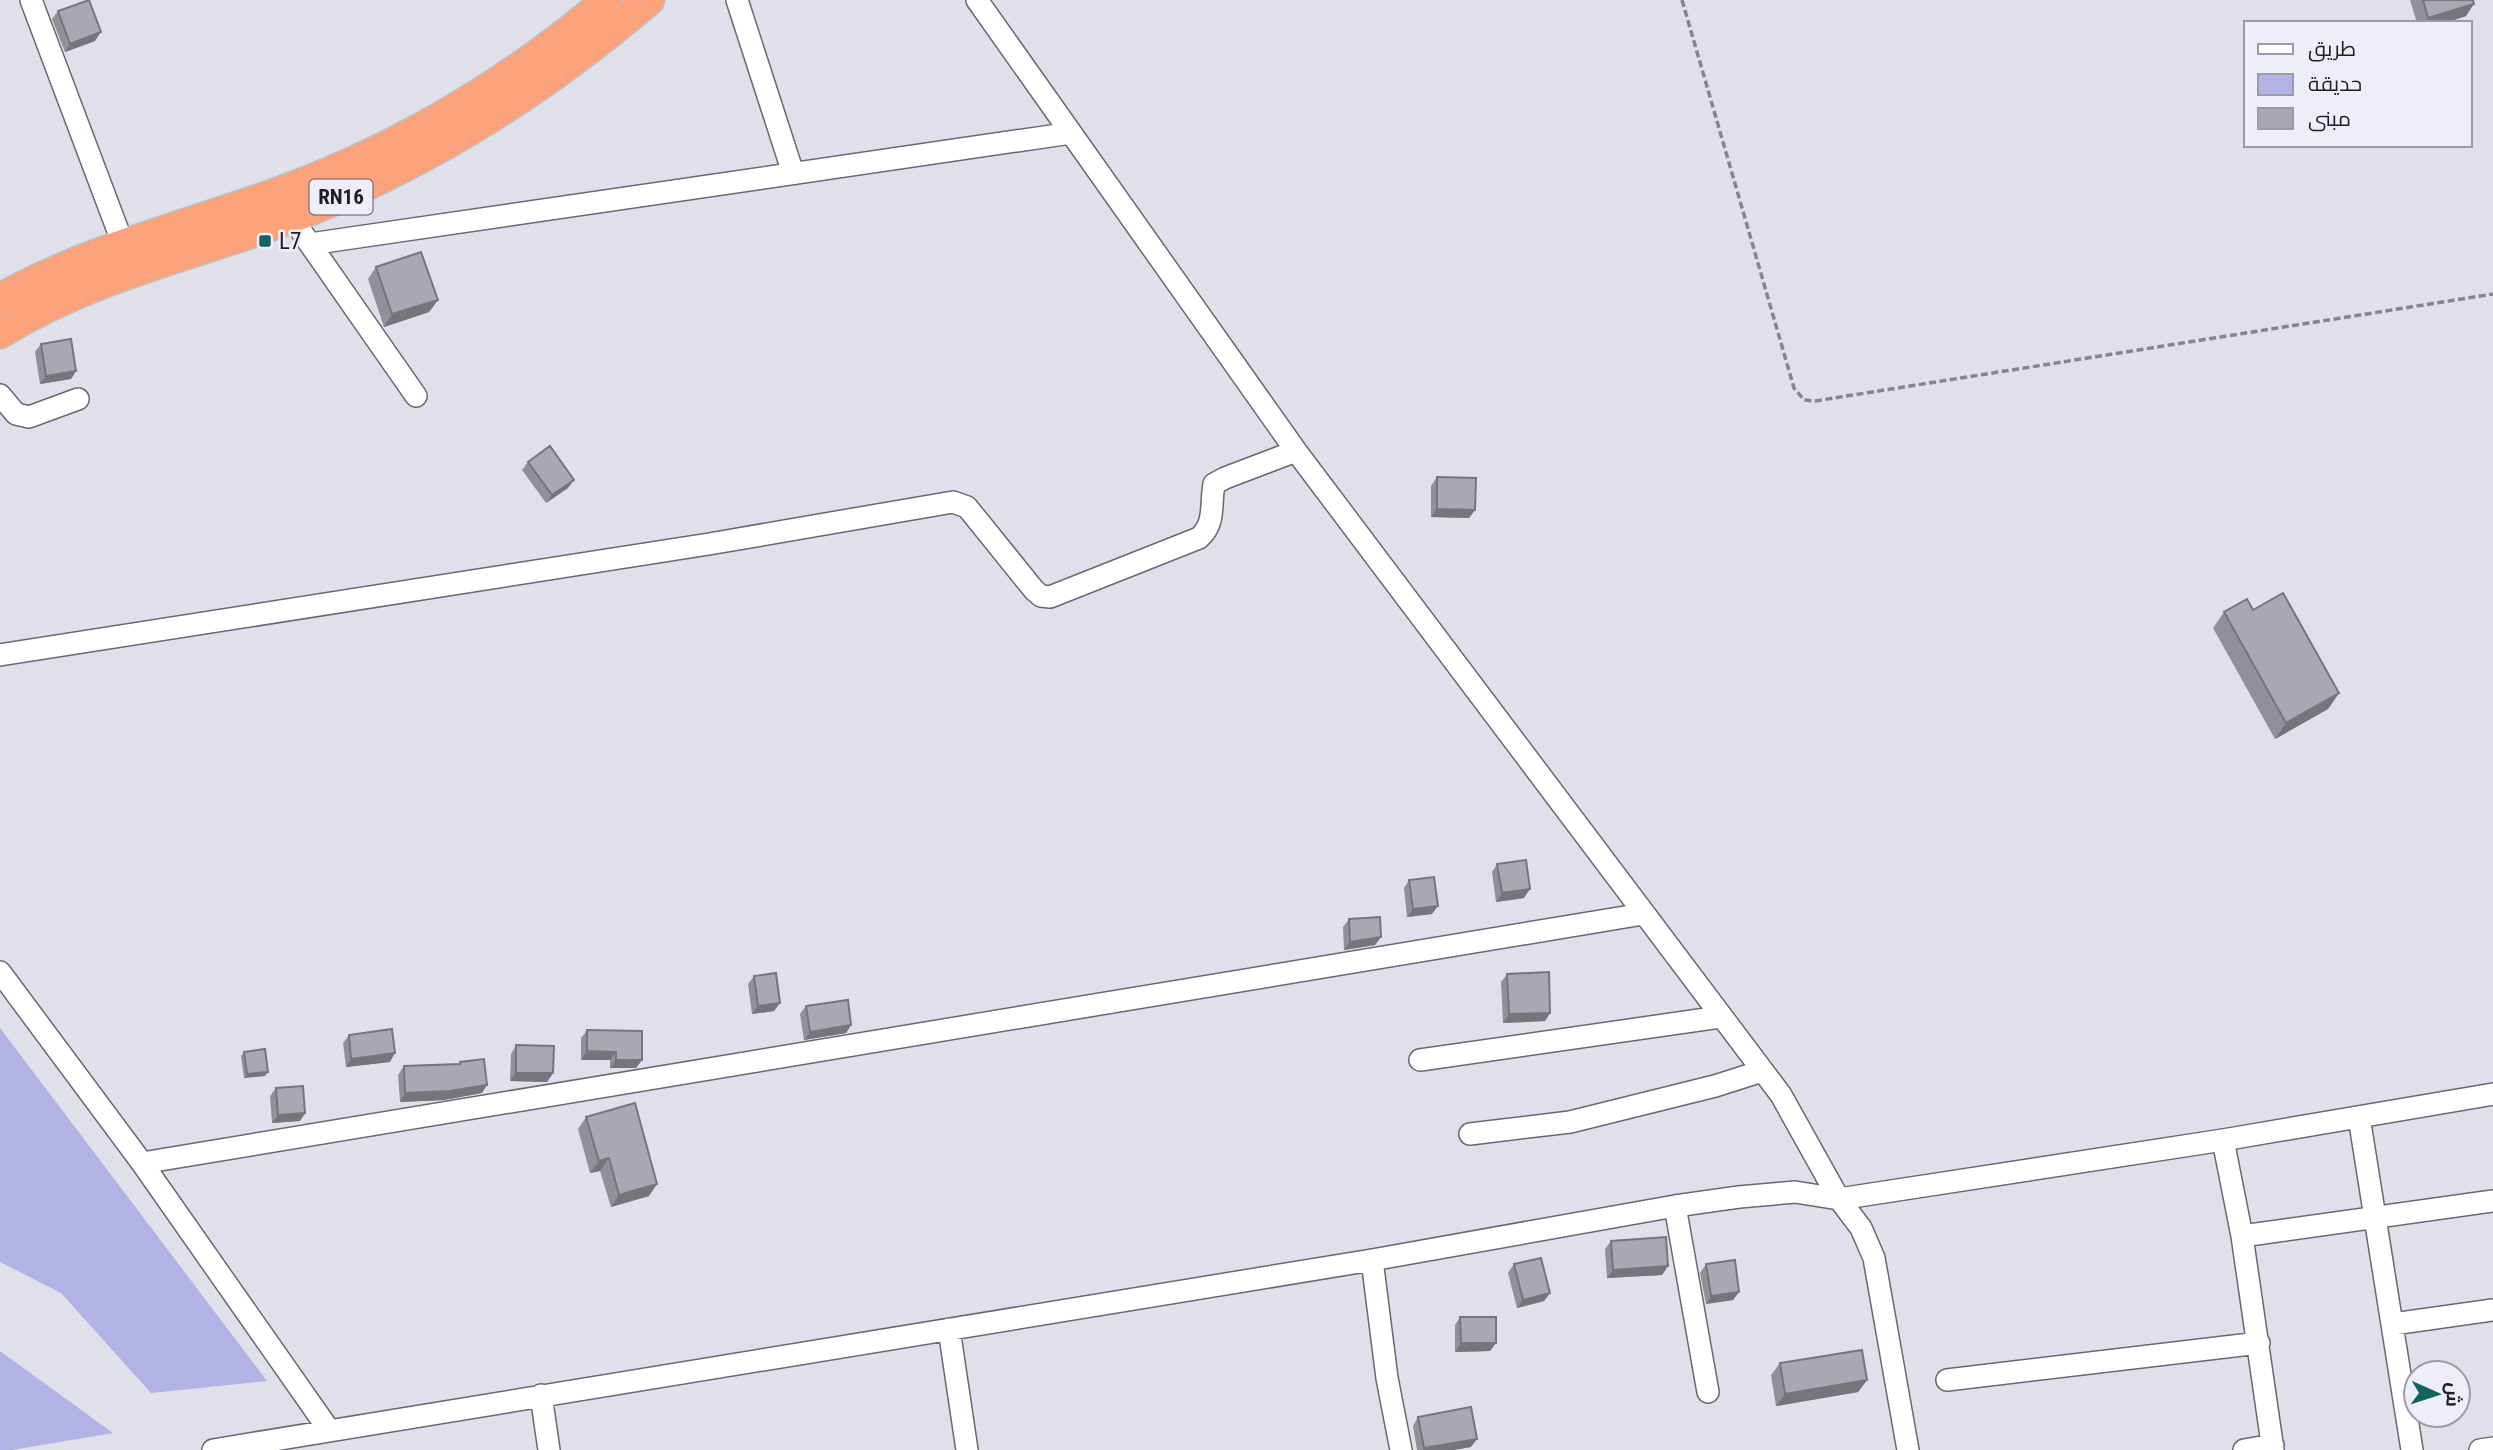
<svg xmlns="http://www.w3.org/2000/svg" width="2493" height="1450" font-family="'Roboto Condensed',Cairo,sans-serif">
	<rect width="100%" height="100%" fill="#e0e0ea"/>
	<path fill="#b2b3e4" d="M 0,1028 L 267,1381 L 151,1393 L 61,1293 L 0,1262 Z
		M 0,1351 L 113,1433 L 12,1450 L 0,1450 Z"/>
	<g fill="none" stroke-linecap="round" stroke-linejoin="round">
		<g stroke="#686871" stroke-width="24">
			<path id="minor" d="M 31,0 L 123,244
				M 737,0 L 793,173
				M 977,0 L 1296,451 L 1781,1095 L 1839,1199 L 1861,1228 L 1874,1258 L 1908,1450
				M 303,234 L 416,396
				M 310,244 L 1071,133
				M 0,395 L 16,414 L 29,417 L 78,399
				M 0,655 L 709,544 L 953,502 L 967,507 L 1034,590 L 1041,596 L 1050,597 L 1199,538 C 1216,523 1210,505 1214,484 L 1225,478 L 1296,451
				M 0,972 L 142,1163 L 329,1430
				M 1420,1060 L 1720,1017
				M 2359,1117 L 2412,1450
				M 1470,1134 L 1570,1122 L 1715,1086 L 1762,1071
				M 2223,1140 L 2242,1236 L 2273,1450
				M 142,1163 L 1643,914
				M 1675,1206 L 1708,1392
				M 2242,1236 L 2493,1201
				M 1372,1260 L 1387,1378 L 1401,1450
				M 2393,1324 L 2493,1310
				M 949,1329 L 967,1450
				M 1947,1380 L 2259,1343
				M 541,1395 L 549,1450
				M 213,1450 L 1372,1260 L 1675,1206 L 1739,1197 L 1795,1192 L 1839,1199 L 2223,1140 L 2493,1094
				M 2244,1450 L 2273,1445
				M 2480,1450 L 2493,1448"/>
		</g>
		<g stroke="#c0c0c1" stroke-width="33">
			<path id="highway" d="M 0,299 C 90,248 192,225 288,189 C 403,146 514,80 607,0
				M 0,333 C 82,282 172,260 262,229 C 405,177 534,99 649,0"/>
		</g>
		<path stroke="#85858c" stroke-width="3.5" stroke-dasharray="7 3.5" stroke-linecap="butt" d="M 1682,0 L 1794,388 L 1804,400 L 1815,401 L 2493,294"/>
		<use href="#minor" stroke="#fff" stroke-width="21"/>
		<use href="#highway" stroke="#faa27c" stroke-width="30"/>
	</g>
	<path fill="#909098" d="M 2410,0 L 2473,0 L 2466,16 L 2445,23 L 2417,23 Z
		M 58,11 L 95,41 L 65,52 L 52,19 Z
		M 376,267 L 438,300 L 429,312 L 384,327 L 368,279 Z
		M 41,344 L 76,371 L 71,379 L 40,384 L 35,352 Z
		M 528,462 L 568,488 L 546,503 L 522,470 Z
		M 1437,477 L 1475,510 L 1469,518 L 1431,517 L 1431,486 Z
		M 2253,610 L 2339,693 L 2328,709 L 2275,739 L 2213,628 L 2224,612 Z
		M 1497,864 L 1524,898 L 1496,902 L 1492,872 Z
		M 1409,880 L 1432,914 L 1407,917 L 1404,888 Z
		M 1349,919 L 1381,937 L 1375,945 L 1344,950 L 1343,927 Z
		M 1507,974 L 1550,1013 L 1545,1021 L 1503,1023 L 1501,982 Z
		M 754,976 L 774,1011 L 752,1014 L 748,984 Z
		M 806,1006 L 851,1025 L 846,1033 L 804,1040 L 800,1014 Z
		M 587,1030 L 642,1060 L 636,1068 L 610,1068 L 610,1060 L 581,1060 L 581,1038 Z
		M 349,1035 L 390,1062 L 346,1067 L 343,1043 Z
		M 516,1045 L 553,1073 L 547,1082 L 510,1081 L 511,1054 Z
		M 244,1052 L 265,1076 L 244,1078 L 241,1056 Z
		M 460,1062 L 482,1093 L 444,1100 L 400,1102 L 398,1075 L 404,1066 L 459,1064 Z
		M 276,1088 L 305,1113 L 300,1121 L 272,1123 L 270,1096 Z
		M 586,1117 L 649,1196 L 611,1207 L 600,1171 L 590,1173 L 578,1129 Z
		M 1611,1241 L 1668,1266 L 1662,1275 L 1607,1278 L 1605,1249 Z
		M 1514,1264 L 1550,1293 L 1544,1301 L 1517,1308 L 1508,1273 Z
		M 1706,1264 L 1739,1292 L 1733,1300 L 1706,1304 L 1700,1273 Z
		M 1460,1317 L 1490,1351 L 1455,1352 L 1455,1325 Z
		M 1780,1363 L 1867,1380 L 1858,1392 L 1776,1406 L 1771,1375 Z
		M 1418,1417 L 1471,1447 L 1454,1450 L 1417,1450 L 1413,1426 Z"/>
	<path fill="#75767c" d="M 2474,4 L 2466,16 L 2445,23 L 2425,23 L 2428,18 Z
		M 101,32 L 95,41 L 65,52 L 70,44 Z
		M 438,300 L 429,312 L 384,327 L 392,314 Z
		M 76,371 L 71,379 L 40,384 L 46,376 Z
		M 574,480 L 568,488 L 546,503 L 552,495 Z
		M 1437,509 L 1475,510 L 1469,518 L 1431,517 Z
		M 2339,693 L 2328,709 L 2275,739 L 2286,723 Z
		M 1530,889 L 1524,898 L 1496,902 L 1502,893 Z
		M 1438,906 L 1432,914 L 1407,917 L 1413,909 Z
		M 1381,937 L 1375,945 L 1344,950 L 1350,942 Z
		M 780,1003 L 774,1011 L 752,1014 L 758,1006 Z
		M 1550,1013 L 1545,1021 L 1503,1023 L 1509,1014 Z
		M 851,1025 L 846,1033 L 804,1040 L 810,1032 Z
		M 587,1051 L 616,1052 L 610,1060 L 581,1060 Z
		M 395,1053 L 390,1062 L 346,1067 L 351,1059 Z
		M 616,1060 L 642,1060 L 636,1068 L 610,1068 Z
		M 268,1072 L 265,1076 L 244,1078 L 247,1074 Z
		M 516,1073 L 553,1073 L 547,1082 L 510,1081 Z
		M 487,1085 L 482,1093 L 444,1100 L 400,1102 L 405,1093 Z
		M 305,1113 L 300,1121 L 272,1123 L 278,1115 Z
		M 609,1158 L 600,1171 L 590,1173 L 599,1161 Z
		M 657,1184 L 649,1196 L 611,1207 L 619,1195 Z
		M 1668,1266 L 1662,1275 L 1607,1278 L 1613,1270 Z
		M 1739,1292 L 1733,1300 L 1706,1304 L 1711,1296 Z
		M 1550,1293 L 1544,1301 L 1517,1308 L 1523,1300 Z
		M 1461,1343 L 1496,1343 L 1490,1351 L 1455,1352 Z
		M 1867,1380 L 1858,1392 L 1776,1406 L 1785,1394 Z
		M 1477,1439 L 1471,1447 L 1454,1450 L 1423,1450 L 1424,1448 Z"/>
	<path fill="#a7a8b1" stroke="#75767c" stroke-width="2" d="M 89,0 L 101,32 L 70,44 L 58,11 Z
		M 2423,0 L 2473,0 L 2474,4 L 2428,18 Z
		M 421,252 L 438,300 L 392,314 L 376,267 Z
		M 71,339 L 76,371 L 46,376 L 41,344 Z
		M 550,446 L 574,480 L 552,495 L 528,462 Z
		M 1437,477 L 1476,478 L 1475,510 L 1437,509 Z
		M 2283,593 L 2339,693 L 2286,723 L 2224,612 L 2247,599 L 2253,610 Z
		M 1526,860 L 1530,889 L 1502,893 L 1497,864 Z
		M 1434,877 L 1438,906 L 1413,909 L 1409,880 Z
		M 1380,917 L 1381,937 L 1350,942 L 1349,919 Z
		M 1549,972 L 1550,1013 L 1509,1014 L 1507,974 Z
		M 776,973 L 780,1003 L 758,1006 L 754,976 Z
		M 848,1000 L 851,1025 L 810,1032 L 806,1006 Z
		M 392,1029 L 395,1053 L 351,1059 L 349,1035 Z
		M 587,1030 L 642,1031 L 642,1060 L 616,1060 L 616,1052 L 587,1051 Z
		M 516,1045 L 554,1046 L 553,1073 L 516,1073 Z
		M 265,1049 L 268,1072 L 247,1074 L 244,1052 Z
		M 484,1059 L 487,1085 L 450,1091 L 405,1093 L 404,1066 L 460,1064 L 460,1062 Z
		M 303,1086 L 305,1113 L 278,1115 L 276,1088 Z
		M 635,1103 L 657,1184 L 619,1195 L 609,1158 L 599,1161 L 586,1117 Z
		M 1666,1237 L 1668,1266 L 1613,1270 L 1611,1241 Z
		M 1541,1258 L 1550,1293 L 1523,1300 L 1514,1264 Z
		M 1735,1260 L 1739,1292 L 1711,1296 L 1706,1264 Z
		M 1460,1317 L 1496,1317 L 1496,1343 L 1461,1343 Z
		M 1862,1350 L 1867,1380 L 1785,1394 L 1780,1363 Z
		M 1471,1407 L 1477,1439 L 1424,1448 L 1418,1417 Z"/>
	<rect fill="#136361" stroke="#edeef8" stroke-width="2.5" x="258" y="234" width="14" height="14" rx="3.5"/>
	<g text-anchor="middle" stroke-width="5" stroke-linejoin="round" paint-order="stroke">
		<rect fill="#edeef8" stroke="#5d5d63" stroke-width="2" x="309.5" y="179.5" width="63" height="35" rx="5"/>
		<g font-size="21" font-weight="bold" fill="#1f1f23">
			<text x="341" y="204">RN16</text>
		</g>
		<g font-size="23" fill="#1f1f23" stroke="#edeef8" text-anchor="start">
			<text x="279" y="249">L7</text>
		</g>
	</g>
	<rect x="2244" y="21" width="228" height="126" fill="#edeef8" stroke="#9b9ba3" stroke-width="2"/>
	<rect x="2258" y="44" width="35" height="10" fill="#ffffff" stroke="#9b9ba3" stroke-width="2"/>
	<text x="2308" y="56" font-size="21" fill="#1f1f23">طريق</text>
	<rect x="2258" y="74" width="35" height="21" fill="#b2b3e4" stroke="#9b9ba3" stroke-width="2"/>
	<text x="2308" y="91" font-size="21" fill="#1f1f23">حديقة</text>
	<rect x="2258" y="108" width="35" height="21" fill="#a7a8b1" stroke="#9b9ba3" stroke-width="2"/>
	<text x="2308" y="126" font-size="21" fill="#1f1f23">مبنى</text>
	<g transform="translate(2437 1394) rotate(93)"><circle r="33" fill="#edeef8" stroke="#9b9ba3" stroke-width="2"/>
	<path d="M0-5L12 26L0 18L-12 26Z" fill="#136361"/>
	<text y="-10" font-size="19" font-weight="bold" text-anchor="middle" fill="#1f1f23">ش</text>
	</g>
</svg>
